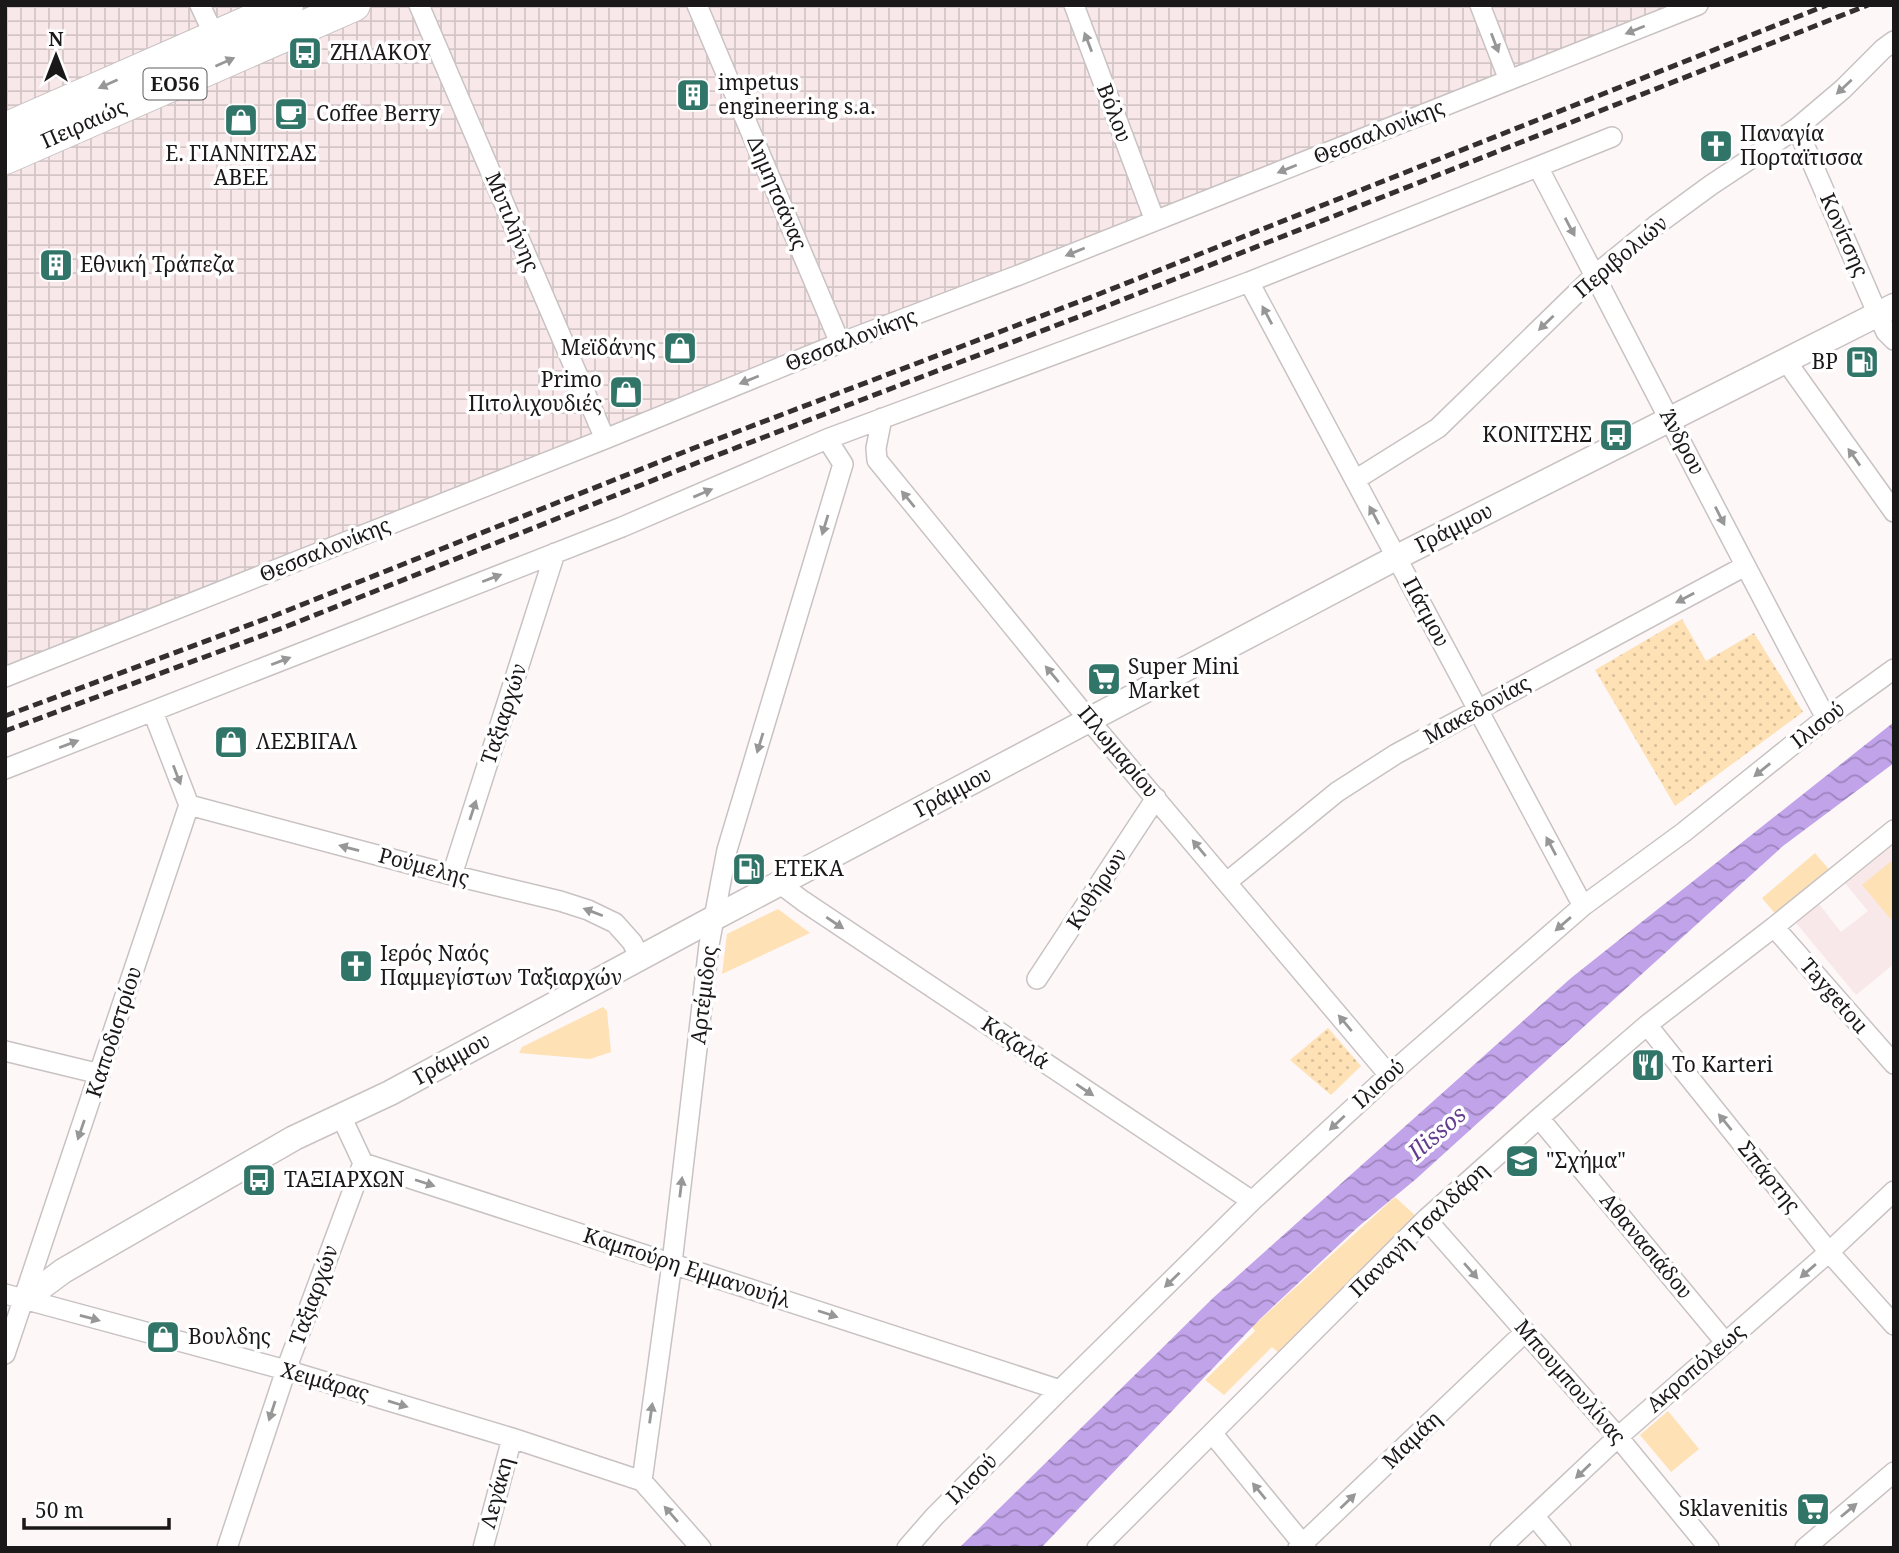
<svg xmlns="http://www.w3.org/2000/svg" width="1899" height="1553" font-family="'Noto Serif',serif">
	<defs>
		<pattern id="industrial-grid" width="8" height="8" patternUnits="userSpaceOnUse" patternTransform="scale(1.75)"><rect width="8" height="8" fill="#f8e8e9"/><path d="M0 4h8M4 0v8" fill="none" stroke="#d4c6c7"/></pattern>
		<pattern id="grass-dots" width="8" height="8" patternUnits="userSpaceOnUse" patternTransform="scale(1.75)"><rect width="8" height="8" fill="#fee1b4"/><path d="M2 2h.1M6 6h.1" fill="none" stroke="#d9c09a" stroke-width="1.8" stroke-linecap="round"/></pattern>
		<pattern id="water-waves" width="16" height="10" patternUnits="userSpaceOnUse" patternTransform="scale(1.75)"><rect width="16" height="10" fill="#c1a3ea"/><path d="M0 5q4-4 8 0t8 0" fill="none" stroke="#9c84bd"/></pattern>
	</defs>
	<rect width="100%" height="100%" fill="#fef7f8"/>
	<path fill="#f8e8e9" d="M 1894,842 L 1894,964 L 1856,995 L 1796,923 L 1819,904 L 1841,932 L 1868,911 L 1845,883 Z"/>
	<path fill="url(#industrial-grid)" d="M 5,5 L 1709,5 L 5,670 Z"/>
	<path fill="url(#grass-dots)" d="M 1682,619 L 1706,661 L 1754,633 L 1803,712 L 1675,806 L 1595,670 Z
		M 1328,1028 L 1361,1066 L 1331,1095 L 1290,1060 Z"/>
	<path fill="#fee1b4" d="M 1815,853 L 1833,874 L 1778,917 L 1762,898 Z
		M 1894,859 L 1894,923 L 1862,885 Z
		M 778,909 L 810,933 L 722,974 L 727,934 Z
		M 603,1007 L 607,1011 L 611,1052 L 590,1059 L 519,1053 L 522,1047 Z
		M 1395,1197 L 1417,1217 L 1281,1355 L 1272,1347 L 1224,1395 L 1205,1380 L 1255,1331 L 1252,1327 Z
		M 1668,1411 L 1699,1449 L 1671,1472 L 1640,1435 Z"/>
	<path fill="url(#water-waves)" d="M 1894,722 L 1894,763 L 1783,846 L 1416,1179 L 1358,1227 L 1260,1319 L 1041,1548 L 959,1548 L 1213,1298 L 1571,978 Z"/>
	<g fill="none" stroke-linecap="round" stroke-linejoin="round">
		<g stroke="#c9c2c3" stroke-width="22">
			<path id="minor" d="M 200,5 L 215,37
				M 419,5 L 605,439
				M 697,5 L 840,343
				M 1074,5 L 1155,221
				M 1480,5 L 1509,80
				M 1797,128 L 1878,315 L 1886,332 L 1894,340
				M 1538,167 C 1634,350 1728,535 1826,718
				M 1249,282 L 1583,906
				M 1786,361 L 1894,512
				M 882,418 L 876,448 L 877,460 L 1089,720 L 1389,1075
				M 1355,480 L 1438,428 L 1595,275 L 1655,226 L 1711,185 L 1797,128 L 1843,89 L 1883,49 L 1894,41
				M 5,677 L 605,439 L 840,343 L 1019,275 L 1698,5
				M 5,769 L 622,527 L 827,439 L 1249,282 L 1612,137
				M 189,805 L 452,875 L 560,901 L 588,910 L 615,923 L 632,942 L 640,958
				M 452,875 L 555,553
				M 1227,882 L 1337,792 L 1396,754 L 1745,566
				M 779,883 L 803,901 L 1252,1201
				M 1774,927 L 1894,1064
				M 1037,979 L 1156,798
				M 1647,1025 L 1829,1252 L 1894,1325
				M 5,1051 L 100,1074
				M 341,1116 L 363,1163 L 1060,1390
				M 1539,1118 L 1725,1342
				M 1426,1219 L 1618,1437 L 1709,1548
				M 5,1294 L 286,1370 L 512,1438 L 642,1481
				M 5,1354 L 189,805 L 153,712
				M 1212,1433 L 1306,1548
				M 1535,1517 L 1561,1548
				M 227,1548 L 286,1370 L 363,1163
				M 483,1548 L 512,1438
				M 701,1548 L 642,1481 L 672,1263 L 709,945 L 721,881 L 727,850 L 843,464 L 827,439
				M 907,1548 L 934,1517 L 1060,1390 L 1252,1201 L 1389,1075 L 1583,906 L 1684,832 L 1826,718 L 1894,669
				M 1097,1548 L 1426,1219 L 1539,1118 L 1647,1025 L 1774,927 L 1894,830
				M 1298,1548 L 1525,1332
				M 1500,1548 L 1618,1437 L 1829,1252 L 1894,1191
				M 1805,1548 L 1894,1472"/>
		</g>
		<g stroke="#c9c2c3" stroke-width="27">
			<path id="tertiary" d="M 24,1300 L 63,1271 L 294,1138 L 390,1093 L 714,918 L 1407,552 L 1894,306"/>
		</g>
		<g stroke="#c9c2c3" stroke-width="34">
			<path id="primary" d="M 5,129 L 287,5
				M 5,158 L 354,5"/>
		</g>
		<use href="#minor" stroke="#fff" stroke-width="19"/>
		<use href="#tertiary" stroke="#fff" stroke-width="24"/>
		<use href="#primary" stroke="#fff" stroke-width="32"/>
		<path stroke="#343031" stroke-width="5" stroke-dasharray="10 5" stroke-linecap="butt" d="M 5,716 L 276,615 L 694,448 L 1094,296 L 1827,5
			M 5,731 L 280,629 L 699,462 L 1099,309 L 1868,5"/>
	</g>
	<defs><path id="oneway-solid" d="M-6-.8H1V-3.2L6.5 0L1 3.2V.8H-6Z" transform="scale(1.75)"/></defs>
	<g fill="#989798">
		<use href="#oneway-solid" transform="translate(1635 30) rotate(158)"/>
		<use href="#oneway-solid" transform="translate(1088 42) rotate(-111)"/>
		<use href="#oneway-solid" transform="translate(1495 43) rotate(69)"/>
		<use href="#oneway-solid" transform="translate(225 62) rotate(-24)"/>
		<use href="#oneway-solid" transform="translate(108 84) rotate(156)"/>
		<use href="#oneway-solid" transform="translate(1844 87) rotate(137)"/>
		<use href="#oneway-solid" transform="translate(1287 169) rotate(158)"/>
		<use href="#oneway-solid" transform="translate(1570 227) rotate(62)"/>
		<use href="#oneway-solid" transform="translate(1075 252) rotate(158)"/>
		<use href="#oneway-solid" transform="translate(1267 315) rotate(-118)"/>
		<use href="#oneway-solid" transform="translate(1546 323) rotate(136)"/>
		<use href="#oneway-solid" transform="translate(749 380) rotate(158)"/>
		<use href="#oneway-solid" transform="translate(1854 457) rotate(-125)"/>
		<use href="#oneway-solid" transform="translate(703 493) rotate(-23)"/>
		<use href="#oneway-solid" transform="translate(908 499) rotate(-129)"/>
		<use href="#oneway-solid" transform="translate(1374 515) rotate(-118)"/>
		<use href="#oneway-solid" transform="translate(1720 516) rotate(63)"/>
		<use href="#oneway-solid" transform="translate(825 525) rotate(107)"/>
		<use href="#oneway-solid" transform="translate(492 578) rotate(-21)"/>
		<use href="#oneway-solid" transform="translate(1685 598) rotate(152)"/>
		<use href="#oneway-solid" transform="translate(281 661) rotate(-21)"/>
		<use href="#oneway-solid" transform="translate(1052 674) rotate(-130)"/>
		<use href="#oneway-solid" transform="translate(760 743) rotate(107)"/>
		<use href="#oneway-solid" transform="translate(69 744) rotate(-21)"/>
		<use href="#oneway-solid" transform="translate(1762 770) rotate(141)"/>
		<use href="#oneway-solid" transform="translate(177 775) rotate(69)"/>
		<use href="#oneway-solid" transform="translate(473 810) rotate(-72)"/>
		<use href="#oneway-solid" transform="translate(1551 846) rotate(-118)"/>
		<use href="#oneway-solid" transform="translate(349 848) rotate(-165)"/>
		<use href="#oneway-solid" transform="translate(1199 848) rotate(-130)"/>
		<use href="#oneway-solid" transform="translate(593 912) rotate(-159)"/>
		<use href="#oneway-solid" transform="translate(835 923) rotate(34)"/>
		<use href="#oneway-solid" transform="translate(1563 924) rotate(139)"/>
		<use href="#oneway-solid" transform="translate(1345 1023) rotate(-130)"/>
		<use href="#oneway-solid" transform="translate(1085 1090) rotate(34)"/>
		<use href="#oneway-solid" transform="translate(1725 1122) rotate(-129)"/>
		<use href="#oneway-solid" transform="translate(1337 1123) rotate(137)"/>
		<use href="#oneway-solid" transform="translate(81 1130) rotate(109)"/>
		<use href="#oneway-solid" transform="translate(425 1183) rotate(18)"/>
		<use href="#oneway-solid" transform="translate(681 1187) rotate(-83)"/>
		<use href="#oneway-solid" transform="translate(1471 1271) rotate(49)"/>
		<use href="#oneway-solid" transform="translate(1808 1271) rotate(139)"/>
		<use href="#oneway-solid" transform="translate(1172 1280) rotate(136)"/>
		<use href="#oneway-solid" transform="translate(828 1314) rotate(18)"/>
		<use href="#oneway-solid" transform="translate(90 1318) rotate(15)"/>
		<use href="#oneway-solid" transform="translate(398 1404) rotate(17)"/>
		<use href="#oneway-solid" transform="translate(272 1411) rotate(108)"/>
		<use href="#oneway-solid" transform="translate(651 1413) rotate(-82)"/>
		<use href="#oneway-solid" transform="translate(1583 1471) rotate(136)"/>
		<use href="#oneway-solid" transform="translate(1259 1491) rotate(-129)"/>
		<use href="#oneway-solid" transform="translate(1348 1501) rotate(-44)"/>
		<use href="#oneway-solid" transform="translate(1849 1510) rotate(-40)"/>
		<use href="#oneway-solid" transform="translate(671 1514) rotate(-131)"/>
	</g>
	<defs>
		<g id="bus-square" transform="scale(1.75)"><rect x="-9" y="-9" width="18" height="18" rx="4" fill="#317568" stroke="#fff"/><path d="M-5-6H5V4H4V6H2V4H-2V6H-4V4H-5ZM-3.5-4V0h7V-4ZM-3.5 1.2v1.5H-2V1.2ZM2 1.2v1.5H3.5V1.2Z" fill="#fff"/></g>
		<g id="building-square" transform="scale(1.75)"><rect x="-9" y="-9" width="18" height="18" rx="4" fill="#317568" stroke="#fff"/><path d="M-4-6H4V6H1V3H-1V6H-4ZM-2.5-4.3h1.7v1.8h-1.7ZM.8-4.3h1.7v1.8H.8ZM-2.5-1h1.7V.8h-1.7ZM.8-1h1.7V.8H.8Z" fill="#fff"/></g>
		<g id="cafe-square" transform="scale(1.75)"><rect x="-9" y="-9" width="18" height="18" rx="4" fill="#317568" stroke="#fff"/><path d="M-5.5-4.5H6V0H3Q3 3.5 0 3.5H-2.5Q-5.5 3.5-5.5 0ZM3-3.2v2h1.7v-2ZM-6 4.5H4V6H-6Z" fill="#fff"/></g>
		<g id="shop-square" transform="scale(1.75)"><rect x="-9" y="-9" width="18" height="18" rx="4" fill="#317568" stroke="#fff"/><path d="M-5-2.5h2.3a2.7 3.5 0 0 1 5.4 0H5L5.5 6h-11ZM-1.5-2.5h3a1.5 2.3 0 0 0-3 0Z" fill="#fff"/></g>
		<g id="church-square" transform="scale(1.75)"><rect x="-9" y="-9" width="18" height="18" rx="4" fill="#317568" stroke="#fff"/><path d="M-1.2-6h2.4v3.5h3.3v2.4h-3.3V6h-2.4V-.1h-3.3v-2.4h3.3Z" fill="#fff"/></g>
		<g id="fuel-square" transform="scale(1.75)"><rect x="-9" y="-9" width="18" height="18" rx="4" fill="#317568" stroke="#fff"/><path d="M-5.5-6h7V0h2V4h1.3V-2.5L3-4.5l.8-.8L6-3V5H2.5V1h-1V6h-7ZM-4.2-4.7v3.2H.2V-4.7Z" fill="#fff"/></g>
		<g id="supermarket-square" transform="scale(1.75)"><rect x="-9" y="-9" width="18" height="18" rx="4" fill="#317568" stroke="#fff"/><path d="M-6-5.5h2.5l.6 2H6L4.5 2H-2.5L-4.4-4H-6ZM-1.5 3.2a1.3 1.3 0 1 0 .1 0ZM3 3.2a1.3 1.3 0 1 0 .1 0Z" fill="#fff"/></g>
		<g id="restaurant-square" transform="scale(1.75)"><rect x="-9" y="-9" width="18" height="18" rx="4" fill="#317568" stroke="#fff"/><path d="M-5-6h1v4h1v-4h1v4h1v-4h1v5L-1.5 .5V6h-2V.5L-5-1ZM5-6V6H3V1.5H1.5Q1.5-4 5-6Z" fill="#fff"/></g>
		<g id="school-square" transform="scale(1.75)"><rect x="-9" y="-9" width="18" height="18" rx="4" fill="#317568" stroke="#fff"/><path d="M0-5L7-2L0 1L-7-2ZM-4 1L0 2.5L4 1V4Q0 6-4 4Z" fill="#fff"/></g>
	</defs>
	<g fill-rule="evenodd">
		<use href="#bus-square" x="305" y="53"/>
		<use href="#building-square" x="693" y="95"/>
		<use href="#cafe-square" x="291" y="114"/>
		<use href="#shop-square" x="241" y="120"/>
		<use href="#church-square" x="1716" y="146"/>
		<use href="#building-square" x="56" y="265"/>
		<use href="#shop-square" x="680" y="348"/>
		<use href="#fuel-square" x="1862" y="362"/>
		<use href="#shop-square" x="626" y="392"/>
		<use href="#bus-square" x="1616" y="435"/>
		<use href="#supermarket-square" x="1104" y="679"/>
		<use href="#shop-square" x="231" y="742"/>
		<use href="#fuel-square" x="749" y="869"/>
		<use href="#church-square" x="356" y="966"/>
		<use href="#restaurant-square" x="1648" y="1065"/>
		<use href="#school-square" x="1522" y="1161"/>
		<use href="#bus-square" x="259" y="1180"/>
		<use href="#shop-square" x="163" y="1337"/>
		<use href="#supermarket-square" x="1813" y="1509"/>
	</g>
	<g text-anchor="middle" stroke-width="7" stroke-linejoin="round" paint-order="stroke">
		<rect fill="#fff" stroke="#5f5d5e" stroke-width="2" x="143.5" y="68.5" width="63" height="31" rx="5"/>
		<g font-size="19" font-weight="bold" fill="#1b1819">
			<text x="175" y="91">ΕΟ56</text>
		</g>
		<g font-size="21" fill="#1b1819" stroke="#fff" text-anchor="start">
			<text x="330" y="60">ΖΗΛΑΚΟΥ</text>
			<text x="718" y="90">impetus<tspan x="718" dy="24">engineering s.a.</tspan></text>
			<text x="316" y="121">Coffee Berry</text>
			<text x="1740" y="141">Παναγία<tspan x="1740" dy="24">Πορταϊτισσα</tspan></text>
			<text x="241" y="161" text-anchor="middle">Ε. ΓΙΑΝΝΙΤΣΑΣ<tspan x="241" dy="24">ΑΒΕΕ</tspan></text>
			<text x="80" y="272">Εθνική Τράπεζα</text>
			<text x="656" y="355" text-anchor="end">Μεϊδάνης</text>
			<text x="1838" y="369" text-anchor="end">BP</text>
			<text x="602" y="387" text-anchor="end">Primo<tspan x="602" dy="24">Πιτολιχουδιές</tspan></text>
			<text x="1592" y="442" text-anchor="end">ΚΟΝΙΤΣΗΣ</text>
			<text x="1128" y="674">Super Mini<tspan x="1128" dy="24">Market</tspan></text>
			<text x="256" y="749">ΛΕΣΒΙΓΑΛ</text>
			<text x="774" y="876">ΕΤΕΚΑ</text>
			<text x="380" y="961">Ιερός Ναός<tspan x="380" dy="24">Παμμεγίστων Ταξιαρχών</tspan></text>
			<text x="1672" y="1072">To Karteri</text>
			<text x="1546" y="1168">"Σχήμα"</text>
			<text x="284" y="1187">ΤΑΞΙΑΡΧΩΝ</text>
			<text x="188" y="1344">Βουλδης</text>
			<text x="1788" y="1516" text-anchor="end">Sklavenitis</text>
		</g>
		<g font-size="21" fill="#1b1819" stroke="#fff">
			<text transform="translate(1114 113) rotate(69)" y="7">Βόλου</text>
			<text transform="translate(84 124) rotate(-24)" y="7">Πειραιώς</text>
			<text transform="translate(1379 132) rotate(-22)" y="7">Θεσσαλονίκης</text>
			<text transform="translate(777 193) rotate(67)" y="7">Δημητσάνας</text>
			<text transform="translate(512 222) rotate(67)" y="7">Μυτιλήνης</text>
			<text transform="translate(1844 235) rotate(66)" y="7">Κονίτσης</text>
			<text transform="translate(1621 257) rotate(-40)" y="7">Περιβολιών</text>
			<text transform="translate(851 340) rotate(-21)" y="7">Θεσσαλονίκης</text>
			<text transform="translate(1682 442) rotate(62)" y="7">Άνδρου</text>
			<text transform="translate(1454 528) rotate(-27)" y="7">Γράμμου</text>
			<text transform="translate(325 550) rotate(-22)" y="7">Θεσσαλονίκης</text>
			<text transform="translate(1426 612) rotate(62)" y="7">Πάτμου</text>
			<text transform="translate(1477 710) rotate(-29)" y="7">Μακεδονίας</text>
			<text transform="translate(504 714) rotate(-72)" y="7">Ταξιαρχών</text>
			<text transform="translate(1818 725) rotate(-38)" y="7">Ιλισού</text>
			<text transform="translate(1118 752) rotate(50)" y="7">Πλωμαρίου</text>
			<text transform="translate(953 792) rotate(-28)" y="7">Γράμμου</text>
			<text transform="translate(424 867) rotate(15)" y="7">Ρούμελης</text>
			<text transform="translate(1097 889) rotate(-57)" y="7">Κυθήρων</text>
			<text transform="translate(704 995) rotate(-83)" y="7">Αρτέμιδος</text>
			<text transform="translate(1834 996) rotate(49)" y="7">Taygetou</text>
			<text transform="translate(114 1032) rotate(-72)" y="7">Καποδιστρίου</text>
			<text transform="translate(1015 1043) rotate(34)" y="7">Καζαλά</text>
			<text transform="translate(452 1059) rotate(-29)" y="7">Γράμμου</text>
			<text transform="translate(1379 1084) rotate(-42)" y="7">Ιλισού</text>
			<text transform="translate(1769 1177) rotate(51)" y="7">Σπάρτης</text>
			<text transform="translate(1419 1230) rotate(-44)" y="7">Παναγή Τσαλδάρη</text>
			<text transform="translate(1646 1246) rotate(50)" y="7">Αθανασιάδου</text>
			<text transform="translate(687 1268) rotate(18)" y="7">Καμπούρη Εμμανουήλ</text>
			<text transform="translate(314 1295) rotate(-70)" y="7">Ταξιαρχών</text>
			<text transform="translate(1696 1368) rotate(-41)" y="7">Ακροπόλεως</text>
			<text transform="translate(325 1382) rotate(16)" y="7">Χειμάρας</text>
			<text transform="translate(1570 1382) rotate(49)" y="7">Μπουμπουλίνας</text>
			<text transform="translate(1412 1440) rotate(-44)" y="7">Μαμάη</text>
			<text transform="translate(972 1479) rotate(-45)" y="7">Ιλισού</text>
			<text transform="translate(497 1493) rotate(-75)" y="7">Λεγάκη</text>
		</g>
		<g font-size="23" font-style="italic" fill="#633c8e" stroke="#fff">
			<text transform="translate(1437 1133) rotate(-41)" y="8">Ilissos</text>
		</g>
	</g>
	<rect width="1899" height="1553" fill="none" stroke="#1b1819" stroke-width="14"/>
	<g transform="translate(56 56)" stroke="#ffffff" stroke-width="5" paint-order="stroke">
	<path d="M0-5L12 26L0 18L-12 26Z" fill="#1b1819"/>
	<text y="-10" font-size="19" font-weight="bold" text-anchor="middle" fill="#1b1819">N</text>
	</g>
	<path d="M24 1518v10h145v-10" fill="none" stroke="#1b1819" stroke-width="3.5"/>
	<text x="35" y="1518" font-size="21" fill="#1b1819" stroke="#ffffff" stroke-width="5" paint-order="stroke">50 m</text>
</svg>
